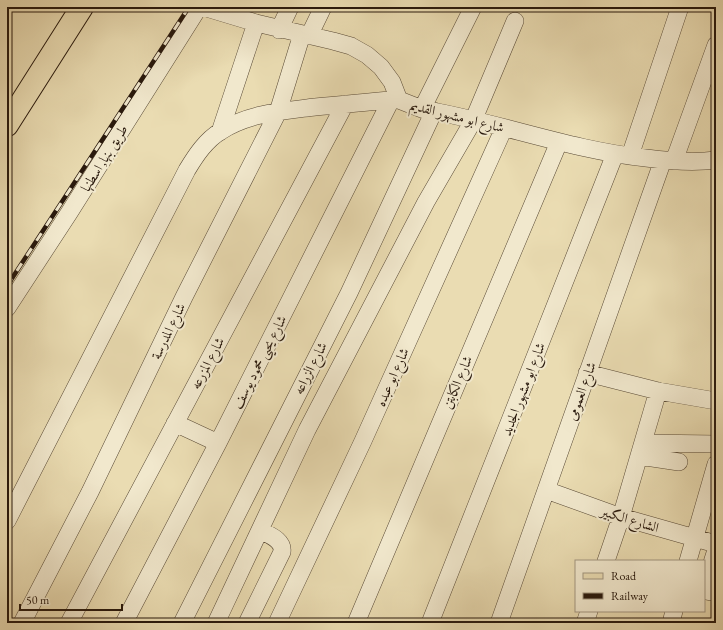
<svg xmlns="http://www.w3.org/2000/svg" width="723" height="630" font-family="'EB Garamond',Amiri,serif">
	<rect width="100%" height="100%" fill="#eadcb2"/>
	<filter id="stains"><feTurbulence type="fractalNoise" baseFrequency=".005" numOctaves="4"/><feColorMatrix values="0 0 0 0 .2 0 0 0 0 .09 0 0 0 0 .02 0 0 0 .5 -.17"/></filter>
	<radialGradient id="worn" r=".72"><stop offset=".6" stop-color="#630" stop-opacity="0"/><stop offset="1" stop-color="#630" stop-opacity=".3"/></radialGradient>
	<g fill="none" stroke-linecap="round" stroke-linejoin="round">
		<g stroke="#594a36" stroke-width="18">
			<path id="minor" d="M 203,7 L 256,23 L 333,41 L 351,46 L 367,55 L 381,67 L 392,82 L 399,100 L 422,109 C 498,122 570,150 646,158 C 669,161 693,163 716,160
				M 279,30 L 290,7
				M 309,36 L 323,7
				M 422,109 L 473,7
				M 220,132 L 256,23
				M 630,156 L 680,7
				M 674,161 L 716,45
				M 7,308 L 69,213 L 199,7
				M 587,373 L 658,391 L 716,401
				M 175,423 L 218,443
				M 643,443 L 716,444
				M 639,456 L 679,462
				M 546,490 L 621,517 L 716,544
				M 7,521 L 187,170 C 196,155 206,140 221,131 C 249,113 283,111 315,107 C 341,105 366,102 391,100 L 399,100
				M 716,550 L 704,588 L 706,591 L 716,593
				M 606,561 L 621,517 L 658,391
				M 688,561 L 716,464
				M 22,623 L 90,492 L 184,297 L 278,112 L 302,34
				M 69,623 L 345,104
				M 124,623 L 218,443 L 391,100
				M 182,623 L 349,293 L 434,111
				M 216,623 L 307,430 L 426,202 L 473,121 L 515,21
				M 247,623 L 282,552 C 284,540 269,535 260,530
				M 277,623 L 363,441 L 504,128
				M 356,623 L 559,142
				M 430,623 L 615,154
				M 499,623 L 663,160
				M 585,623 L 589,611
				M 671,623 L 674,611"/>
		</g>
		<g stroke="#29190d" stroke-width="24">
			<path id="major" d="M 7,125 L 82,7"/>
		</g>
		<use href="#minor" stroke="#f1e8cd" stroke-width="17"/>
		<use href="#major" stroke="#eadcb2" stroke-width="22"/>
		<g stroke="#29190d" stroke-width="4.5">
			<path id="rail" d="M 7,286 L 189,7"/>
		</g>
		<use href="#rail" stroke="#f1e8cd" stroke-width="3" stroke-dasharray="9" stroke-linecap="butt"/>
	</g>
	<g text-anchor="middle" stroke-width="4" stroke-linejoin="round" paint-order="stroke">
		<g font-size="14" fill="#29190d" stroke="#f1e8cd">
			<text transform="translate(457 116) rotate(14)" y="5">شارع ابو مشهور القديم</text>
			<text transform="translate(104 158) rotate(-58)" y="5">طريق بنها, اسطنها</text>
			<text transform="translate(168 331) rotate(-64)" y="5">شارع المدرسة</text>
			<text transform="translate(259 362) rotate(-63)" y="5">شارع يحيى محمود يوسف</text>
			<text transform="translate(207 363) rotate(-62)" y="5">شارع المزرعه</text>
			<text transform="translate(310 368) rotate(-63)" y="5">شارع الزراعه</text>
			<text transform="translate(392 377) rotate(-66)" y="5">شارع ابو عبده</text>
			<text transform="translate(457 382) rotate(-67)" y="5">شارع الكابتن</text>
			<text transform="translate(523 389) rotate(-69)" y="5">شارع ابو مشهور الجديد</text>
			<text transform="translate(581 391) rotate(-70)" y="5">شارع العمومى</text>
			<text transform="translate(630 519) rotate(17)" y="5">الشارع الكبير</text>
		</g>
	</g>
	<rect width="723" height="630" fill="none" stroke="#eadcb2" stroke-width="24"/>
	<rect x="8" y="8" width="707" height="614" fill="none" stroke="#29190d" stroke-width="2"/>
	<rect x="12" y="12" width="699" height="606" fill="none" stroke="#29190d"/>
	<rect x="575" y="560" width="130" height="52" fill="#f1e8cd" stroke="#a19580"/>
	<rect x="583" y="573" width="20" height="6" fill="#eadcb2" stroke="#a19580"/>
	<text x="611" y="580" font-size="12" fill="#29190d">Road</text>
	<rect x="583" y="593" width="20" height="6" fill="#29190d" stroke="#a19580"/>
	<text x="611" y="600" font-size="12" fill="#29190d">Railway</text>
	<path d="M20 604v6h102v-6" fill="none" stroke="#29190d" stroke-width="2"/>
	<text x="26" y="604" font-size="12" fill="#29190d" stroke="#f1e8cd" stroke-width="3" paint-order="stroke">50 m</text>
	<rect width="100%" height="100%" filter="url(#stains)"/>
	<rect width="100%" height="100%" fill="url(#worn)"/>
</svg>
